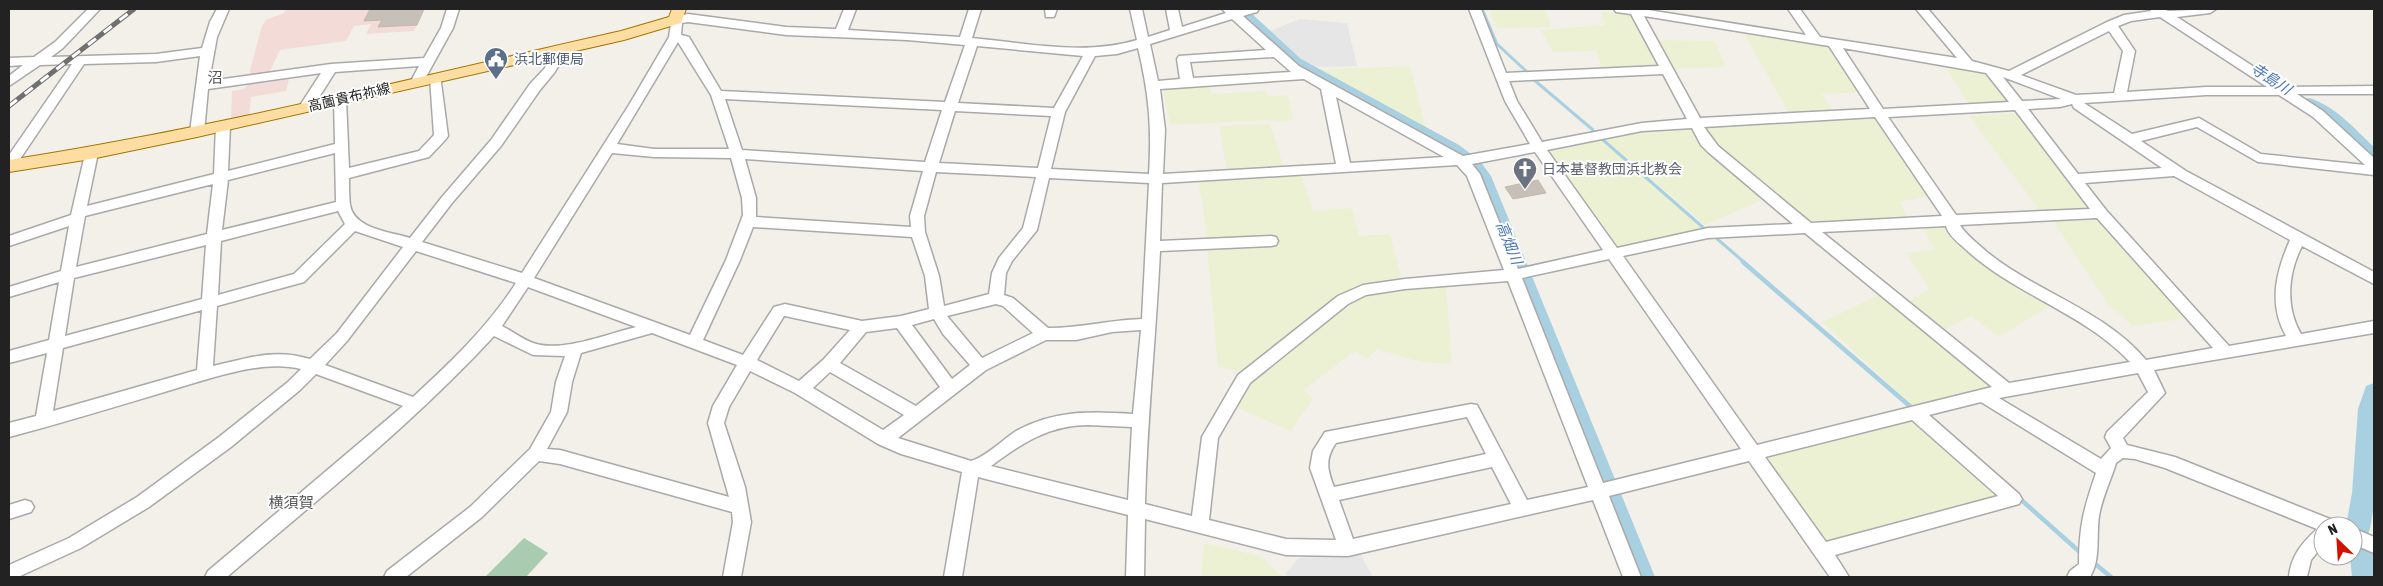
<svg xmlns="http://www.w3.org/2000/svg" width="2383" height="586" font-family="'Asap Condensed','Noto Sans JP',sans-serif">
	<rect width="100%" height="100%" fill="#f2f0e9"/>
	<path fill="#f3dbd8" d="M 286,9 L 425,9 L 414,31 L 366,34 L 371,24 L 354,26 L 346,41 L 280,50 L 264,83 L 289,79 L 286,91 L 251,97 L 249,118 L 231,122 L 232,91 L 244,89 L 249,84 L 251,66 L 262,26 L 266,20 L 284,13 Z"/>
	<path fill="#edf1d4" d="M 1489,9 L 1545,9 L 1551,27 L 1497,28 Z
		M 1601,11 L 1637,15 L 1650,40 L 1715,41 L 1726,67 L 1603,71 L 1596,51 L 1553,52 L 1541,30 L 1605,25 Z
		M 1744,34 L 1830,47 L 1859,92 L 1822,94 L 1834,113 L 1789,113 Z
		M 1410,66 L 1427,133 L 1314,70 Z
		M 1946,68 L 1987,75 L 2008,104 L 1970,106 Z
		M 1210,84 L 1212,94 L 1267,91 L 1268,96 L 1288,95 L 1293,119 L 1283,122 L 1272,120 L 1170,125 L 1163,87 Z
		M 2019,113 L 2096,208 L 2041,212 L 1969,116 Z
		M 1875,116 L 1931,195 L 1899,202 L 1910,221 L 1808,224 L 1716,149 L 1701,125 Z
		M 1270,124 L 1284,168 L 1227,172 L 1219,126 Z
		M 1689,125 L 1767,198 L 1705,225 L 1603,137 L 1643,129 Z
		M 1600,139 L 1708,233 L 1614,255 L 1546,151 L 1547,149 Z
		M 1301,174 L 1313,211 L 1352,208 L 1359,236 L 1390,234 L 1402,280 L 1354,288 L 1249,368 L 1237,371 L 1218,367 L 1204,214 L 1198,179 Z
		M 2094,217 L 2101,219 L 2188,318 L 2133,326 L 2109,306 L 2052,219 Z
		M 1952,220 L 1953,228 L 2055,303 L 1999,337 L 1971,316 L 1937,334 L 1907,303 L 1929,289 L 1906,253 L 1935,250 L 1921,226 Z
		M 1446,285 L 1452,364 L 1420,362 L 1377,349 L 1367,359 L 1355,351 L 1304,390 L 1313,399 L 1291,431 L 1235,407 L 1242,386 L 1303,336 L 1364,291 Z
		M 1881,294 L 1997,387 L 1914,407 L 1822,322 Z
		M 1915,420 L 2000,492 L 1971,509 L 1825,547 L 1761,457 Z
		M 1204,543 L 1260,556 L 1283,577 L 1201,577 Z"/>
	<path fill="#a9ccb1" d="M 524,538 L 548,553 L 526,577 L 485,577 Z"/>
	<path fill="#e6e6e6" d="M 1300,19 L 1347,23 L 1357,66 L 1310,67 L 1270,31 Z
		M 1360,554 L 1373,577 L 1289,577 L 1285,574 L 1299,558 Z"/>
	<g fill="none" stroke-linecap="round" stroke-linejoin="round">
		<path stroke="#a9d0e0" stroke-width="3" d="M 1482,9 L 1497,44 L 1527,72
			M 1533,79 L 1593,130
			M 1602,139 L 1706,230
			M 1715,237 L 1745,263"/>
		<path stroke="#a9d0e0" stroke-width="4.5" d="M 1743,262 L 1912,408
			M 2018,497 L 2082,554
			M 2093,562 L 2111,577"/>
		<path fill="#a9d0e0" fill-rule="evenodd" d="M 1245,12 L 1251,13 L 1301,59 L 1459,145 L 1480,161 L 1491,176 L 1655,577 L 1629,577 L 1475,183 L 1466,171 L 1445,153 L 1289,67 L 1239,21 L 1236,17 L 1239,13 Z
			M 2309,98 C 2334,105 2356,130 2374,147 L 2374,164 L 2367,162 L 2329,126 L 2302,108 L 2300,104 L 2302,100 Z
			M 2374,383 L 2374,505 L 2370,529 L 2367,536 L 2370,537 L 2374,550 L 2374,577 L 2352,577 L 2350,556 L 2353,556 L 2353,526 L 2346,526 L 2352,493 L 2358,409 L 2366,386 Z"/>
	</g>
	<path fill="#c7c0b8" stroke="#c5b8aa" d="M 370,9 L 424,9 L 417,25 L 378,27 L 382,20 L 364,21 Z
		M 1538,180 L 1546,193 L 1513,199 L 1505,187 Z"/>
	<g fill="none" stroke-linecap="round" stroke-linejoin="round">
		<g stroke="#a9a9a9" stroke-width="3">
			<path id="minor" d="M 88,9 L 100,9 L 63,48 L 51,57 L 156,54 L 202,48 L 210,22 L 217,9 L 229,9 L 217,37 L 209,81 L 331,64 L 424,58 L 441,28 L 447,9 L 459,9 L 453,28 L 422,84 L 412,84 L 411,81 L 419,66 L 335,72 L 311,110 L 306,111 L 299,107 L 321,73 L 208,89 L 204,132 L 197,136 L 190,132 L 200,56 L 156,62 L 84,64 L 14,168 L 9,169 L 9,155 L 72,64 L 40,65 L 9,86 L 9,76 L 23,65 L 9,66 L 9,58 L 34,57 L 55,42 Z
				M 844,9 L 856,9 L 848,30 L 960,37 L 969,9 L 981,9 L 972,38 C 1026,43 1084,56 1137,40 L 1130,9 L 1142,9 L 1148,37 L 1170,30 L 1166,9 L 1178,9 L 1182,27 L 1226,13 L 1222,9 L 1259,9 L 1257,12 L 1243,16 L 1299,66 L 1463,156 L 1530,144 L 1505,101 L 1469,9 L 1481,9 L 1506,73 L 1659,66 L 1631,14 L 1616,12 L 1614,9 L 1642,9 L 1806,35 L 1788,9 L 1800,9 L 1820,37 L 1957,58 L 1916,9 L 1928,9 L 1972,61 L 2009,71 L 2107,22 L 2124,15 L 2151,11 L 2150,9 L 2164,9 L 2168,11 L 2216,9 L 2210,13 L 2177,17 L 2285,87 L 2374,86 L 2374,94 L 2297,94 L 2323,111 L 2374,158 L 2374,175 L 2258,162 L 2197,127 L 2141,141 L 2186,171 L 2374,272 L 2374,284 L 2302,246 C 2288,273 2285,307 2301,334 L 2374,321 L 2374,333 L 2154,370 L 2165,393 L 2123,438 L 2127,445 L 2175,457 L 2335,521 L 2338,526 L 2323,526 L 2323,545 L 2311,560 L 2307,577 L 2289,577 C 2291,556 2302,543 2317,529 L 2165,468 L 2135,459 L 2123,458 L 2116,463 C 2111,480 2102,498 2099,516 C 2096,536 2101,559 2090,577 L 2067,577 L 2070,571 L 2079,564 C 2079,526 2084,508 2096,473 L 1981,402 L 1929,415 L 2019,494 L 2022,499 L 2019,504 L 1835,555 L 1849,577 L 1830,577 L 1749,461 L 1609,496 L 1641,577 L 1623,577 L 1593,500 L 1348,556 L 1286,555 L 1145,519 L 1144,577 L 1126,577 L 1128,515 L 978,477 L 962,577 L 944,577 L 962,472 L 901,454 L 878,444 L 795,393 L 750,371 L 729,407 L 724,423 L 745,487 L 751,522 L 741,577 L 723,577 L 733,522 L 732,512 L 560,464 L 539,461 L 482,517 L 406,577 L 384,577 L 387,571 L 470,507 L 530,449 L 551,412 L 556,382 L 565,356 L 533,355 L 494,336 C 413,424 318,499 227,577 L 205,577 L 208,571 L 403,406 L 316,374 L 300,390 L 231,447 L 149,507 L 81,548 L 18,577 L 9,577 L 9,565 L 69,538 L 137,497 L 219,437 L 288,382 L 301,369 C 261,359 210,379 171,390 C 117,406 63,423 9,437 L 9,423 L 36,416 L 47,353 L 9,363 L 9,351 L 49,340 L 59,282 L 9,297 L 9,287 L 61,271 L 69,226 L 9,246 L 9,236 L 71,215 L 86,150 L 96,150 L 98,153 L 87,206 L 214,174 L 216,126 L 223,122 L 230,126 L 228,171 L 335,144 L 334,99 L 340,95 L 346,99 L 349,168 L 419,151 L 434,135 L 430,78 L 432,75 L 440,75 L 448,136 L 446,139 L 429,157 L 349,178 C 349,187 349,197 350,205 C 354,229 391,232 410,238 L 442,197 L 491,140 L 530,84 L 545,68 L 555,47 L 563,47 L 564,57 L 554,73 L 540,90 L 501,146 L 452,203 L 422,242 L 522,273 L 629,105 L 669,37 L 672,17 L 688,14 L 786,27 L 836,29 ZM 1644,16 L 1829,46 L 1870,109 L 1700,118 ZM 2160,17 L 2267,87 L 2206,87 L 2127,92 L 2135,51 L 2118,26 L 2131,21 ZM 1232,19 L 1266,50 L 1179,56 L 1177,59 L 1180,79 L 1158,81 L 1150,44 ZM 688,22 L 786,35 L 907,40 L 965,45 L 945,102 L 721,91 L 689,37 L 681,35 L 682,23 ZM 2109,31 L 2123,51 L 2114,93 L 2076,95 L 2021,75 ZM 678,42 L 711,95 L 729,149 L 654,149 L 617,144 ZM 977,46 L 1083,56 L 1054,108 L 958,103 ZM 1138,48 C 1149,94 1152,127 1149,174 L 1051,169 L 1065,112 L 1095,56 L 1117,54 ZM 1843,48 L 1986,73 L 2009,102 L 1883,109 ZM 1274,57 L 1291,72 L 1193,78 L 1190,62 ZM 1663,74 L 1687,119 L 1642,123 L 1542,142 L 1517,101 L 1509,81 ZM 2003,77 L 2061,99 L 2022,101 ZM 1304,79 L 1321,89 L 1336,164 L 1163,174 L 1165,130 L 1160,89 ZM 2206,95 L 2279,95 L 2313,117 L 2365,165 L 2261,154 L 2199,118 L 2132,134 L 2084,103 ZM 1336,97 L 1444,157 L 1350,163 ZM 725,99 L 942,110 L 925,162 L 742,150 ZM 2072,104 L 2074,108 L 2162,168 L 2078,174 L 2028,109 L 2060,107 ZM 2015,110 L 2090,209 L 1956,215 L 1888,117 ZM 955,111 L 1051,116 L 1038,168 L 939,163 ZM 1875,117 L 1942,216 L 1811,223 L 1718,146 L 1704,127 ZM 1692,128 L 1701,145 L 1708,152 L 1793,224 L 1708,228 L 1617,248 L 1547,150 L 1642,131 ZM 1535,152 L 1603,250 L 1518,269 L 1480,174 L 1472,164 ZM 335,153 L 336,202 L 222,230 L 228,180 ZM 612,153 L 654,157 L 731,158 L 742,198 L 743,215 L 726,260 L 690,335 L 534,278 ZM 745,159 L 923,171 L 910,216 L 911,227 L 756,217 L 756,198 ZM 1457,165 L 1467,176 L 1504,270 L 1405,279 L 1363,285 L 1338,296 L 1238,375 L 1202,437 L 1192,516 L 1145,504 C 1147,420 1156,336 1160,251 L 1271,246 L 1276,245 L 1278,241 L 1276,237 L 1271,236 L 1160,241 L 1162,183 ZM 936,172 L 1036,177 L 1023,228 L 999,258 L 992,273 L 989,294 L 944,306 L 939,276 L 925,232 L 924,216 ZM 2174,176 L 2290,240 C 2276,272 2268,304 2286,336 L 2229,346 L 2106,210 L 2085,183 ZM 1049,178 L 1149,183 L 1142,319 C 1110,320 1080,328 1048,328 L 1013,298 L 1004,295 L 1006,273 L 1012,261 L 1037,230 ZM 213,184 L 207,234 L 76,267 L 85,216 ZM 338,211 L 345,224 L 294,274 L 218,295 L 221,241 ZM 2097,218 L 2213,348 L 2146,360 C 2104,310 2036,292 1987,252 C 1978,244 1966,235 1960,225 ZM 1946,226 C 1948,234 1956,241 1962,246 C 2012,294 2083,312 2130,362 L 2009,383 L 1822,232 ZM 753,227 L 912,237 L 925,276 L 929,309 L 901,316 L 862,321 L 785,304 L 774,307 L 743,355 L 703,340 L 740,260 ZM 355,231 L 403,247 L 337,333 L 310,359 C 274,348 249,358 213,366 L 217,306 L 304,282 ZM 1805,233 L 1992,387 L 1757,445 L 1623,256 L 1708,238 ZM 206,245 L 202,299 L 65,336 L 74,278 ZM 416,251 L 516,283 C 488,327 451,362 413,397 L 325,365 L 347,341 ZM 1609,259 L 1741,449 L 1603,483 L 1522,278 ZM 1508,281 L 1588,487 L 1527,500 L 1477,405 L 1471,404 L 1325,432 L 1313,451 L 1310,468 L 1336,540 L 1286,539 L 1209,520 L 1218,438 L 1250,383 L 1348,304 L 1366,295 L 1405,289 ZM 528,287 L 636,327 C 607,334 561,353 533,343 C 522,339 512,331 502,326 ZM 996,304 L 1003,306 L 1033,333 L 982,358 L 947,316 ZM 202,310 L 197,370 L 53,411 L 63,348 ZM 784,316 L 785,316 L 850,330 L 823,360 L 799,381 L 757,360 ZM 934,319 L 943,334 L 970,365 L 952,379 L 912,325 ZM 897,328 L 940,387 L 916,406 L 840,363 L 866,332 ZM 1141,330 L 1133,414 C 1091,411 1054,410 1016,431 C 1002,440 987,456 971,461 L 898,438 L 986,370 L 1046,340 L 1076,340 L 1112,332 ZM 652,333 L 737,365 L 713,406 L 708,423 L 729,497 L 560,450 L 547,449 L 567,412 L 572,382 L 581,353 ZM 830,372 L 904,415 L 883,430 L 813,388 ZM 2138,373 L 2148,392 L 2107,432 L 2105,437 L 2111,448 L 2101,459 L 1999,398 ZM 1467,417 L 1486,454 L 1334,487 C 1327,469 1325,459 1336,443 ZM 1912,420 L 1998,496 L 1826,542 L 1765,457 ZM 1088,425 L 1132,427 L 1128,500 L 991,466 C 1022,443 1049,425 1088,425 ZM 1492,467 L 1511,504 L 1353,539 L 1339,500 Z
				M 1045,9 L 1057,9 L 1054,17 L 1046,17 Z
				M 25,500 L 31,502 L 34,507 L 31,512 L 9,519 L 9,505 Z
				M 2353,528 L 2374,537 L 2374,553 L 2353,544 Z"/>
		</g>
		<g stroke="#a07700" stroke-width="2">
			<path id="major" d="M 672,9 L 686,9 L 681,23 L 624,40 L 197,137 L 91,159 L 9,172 L 9,160 C 215,128 417,77 621,31 L 669,17 Z"/>
		</g>
		<use href="#minor" fill="#fff" fill-rule="evenodd"/>
		<use href="#major" fill="#fedda2" fill-rule="evenodd"/>
		<g stroke="#707070" stroke-width="5">
			<path id="rail" d="M 9,106 L 134,9"/>
		</g>
		<use href="#rail" stroke="#fff" stroke-width="3" stroke-dasharray="10" stroke-linecap="butt"/>
	</g>
	<defs>
		<g id="civic-pin" transform="scale(1.25)"><path d="M0 17L-7.5 6A9.5 9.5 0 1 1 7.5 6Z" fill="#5c6f8a" stroke="#fff"/><path d="M-.6-6.5H3V-4.5H.6V-3L4-1V1h2V6H-6V1h2V-1L-.6-3ZM-1.2 2.5V6h2.4V2.5Z" fill="#fff"/></g>
		<g id="church-pin" transform="scale(1.25)"><path d="M0 17L-7.5 6A9.5 9.5 0 1 1 7.5 6Z" fill="#6b7280" stroke="#fff"/><path d="M-1.2-6h2.4v3.5h3.3v2.4h-3.3V6h-2.4V-.1h-3.3v-2.4h3.3Z" fill="#fff"/></g>
	</defs>
	<g fill-rule="evenodd">
		<use href="#civic-pin" x="496" y="59"/>
		<use href="#church-pin" x="1525" y="169"/>
	</g>
	<g text-anchor="middle" stroke-width="4" stroke-linejoin="round" paint-order="stroke">
		<g font-size="14" fill="#4e5e75" stroke="#fff" text-anchor="start">
			<text x="514" y="64">浜北郵便局</text>
		</g>
		<g font-size="14" fill="#222" stroke="#fff">
			<text transform="translate(349 97) rotate(-13)" y="5">高薗貴布祢線</text>
		</g>
		<g font-size="14" fill="#5b616d" stroke="#fff" text-anchor="start">
			<text x="1542" y="174">日本基督教団浜北教会</text>
		</g>
		<g font-size="15" fill="#555" stroke="#fff">
			<text x="215" y="83">沼</text>
			<text x="291" y="508">横須賀</text>
		</g>
		<g font-size="15" font-style="italic" fill="#4a78b6" stroke="#fff">
			<text transform="translate(2271 79) rotate(33)" y="5">寺島川</text>
			<text transform="translate(1509 243) rotate(68)" y="5">高畑川</text>
		</g>
	</g>
	<rect width="2383" height="586" fill="none" stroke="#222222" stroke-width="20"/>
	<g transform="translate(2338 541) rotate(335)"><circle r="24" fill="#ffffff" stroke="#a7a7a7"/>
	<path d="M0-4L9 19L0 12L-9 19Z" fill="#d41000"/>
	<text y="-8" font-size="14" font-weight="bold" text-anchor="middle" fill="#222222">N</text>
	</g>
</svg>
